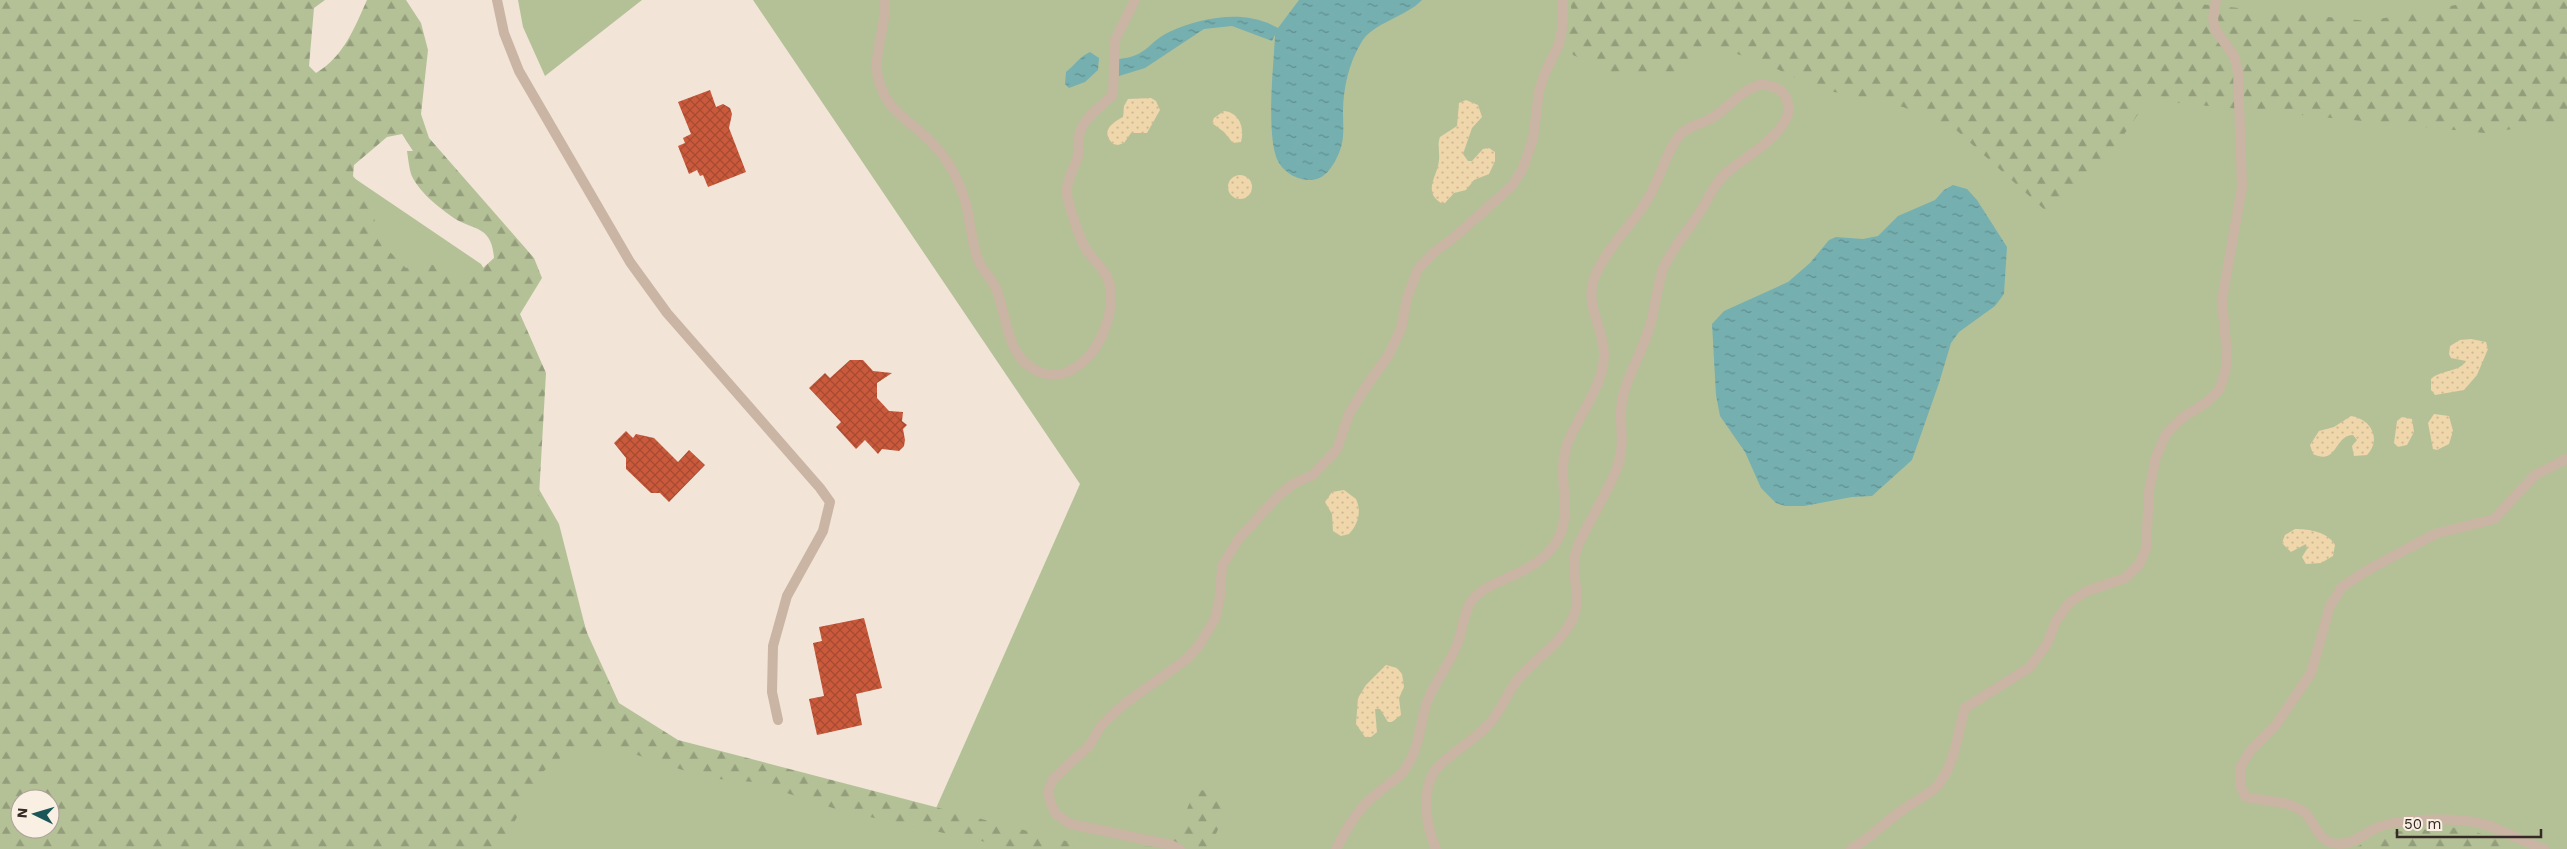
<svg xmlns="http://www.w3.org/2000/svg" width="2567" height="849" font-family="'Work Sans',sans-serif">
	<defs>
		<pattern id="forest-firs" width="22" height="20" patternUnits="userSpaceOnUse" patternTransform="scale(1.25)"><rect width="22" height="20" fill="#b4c197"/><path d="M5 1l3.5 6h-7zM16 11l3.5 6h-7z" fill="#939d7b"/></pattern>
		<pattern id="sand-dots" width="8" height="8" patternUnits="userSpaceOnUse" patternTransform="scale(1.25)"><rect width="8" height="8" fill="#efd6ab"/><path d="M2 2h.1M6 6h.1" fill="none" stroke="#ceb893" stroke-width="1.8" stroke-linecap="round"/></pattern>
		<pattern id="water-ripples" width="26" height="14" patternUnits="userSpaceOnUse" patternTransform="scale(1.25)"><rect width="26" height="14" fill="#75afb0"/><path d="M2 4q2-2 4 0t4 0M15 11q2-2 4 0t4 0" fill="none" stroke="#618f8f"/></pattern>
		<pattern id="building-cross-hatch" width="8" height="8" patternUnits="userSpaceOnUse" patternTransform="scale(1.25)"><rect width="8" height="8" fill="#cb5a3c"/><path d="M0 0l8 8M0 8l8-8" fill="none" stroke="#a64b32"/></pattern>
	</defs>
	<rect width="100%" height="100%" fill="#f2e4d7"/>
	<path fill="#b4c197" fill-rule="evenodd" d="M 518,0 L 642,0 L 545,76 L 523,27 Z
		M 753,0 L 2567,0 L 2567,849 L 0,849 L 187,65 L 481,264 L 533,348 L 532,477 L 559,524 L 604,701 L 609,738 L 933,815 L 1080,484 ZM 20,799 L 50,799 L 50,829 L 20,829 Z"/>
	<path fill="url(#forest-firs)" fill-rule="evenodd" d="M 0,0 L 325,0 L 314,8 L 309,66 L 316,73 C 344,56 354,29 367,0 L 406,0 L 421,23 L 428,50 L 421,114 L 429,138 L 534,258 L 542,278 L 520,314 L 546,373 L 539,496 L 588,635 L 619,703 L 678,740 L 1097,849 L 1171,845 L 1195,791 L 1218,789 L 1225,791 C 1227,812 1218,830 1209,849 L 1018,849 L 842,811 L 753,782 L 707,778 L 631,753 L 573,748 L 540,774 L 500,849 L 0,849 ZM 402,134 L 413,151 L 407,151 C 408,158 409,167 411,174 C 418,191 437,206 451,216 C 470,231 492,223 494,258 L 472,278 L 424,262 L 406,268 L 378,240 L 371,199 L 353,176 L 354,165 L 387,137 ZM 20,799 L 50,799 L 50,829 L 20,829 Z
		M 1570,0 L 1725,0 L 1721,24 L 1726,0 L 2160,0 L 2368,21 L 2483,0 L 2567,0 L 2567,121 L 2485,133 L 2148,100 L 2118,143 L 2046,211 L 1955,129 L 1903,107 L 1816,88 L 1769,65 L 1717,47 L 1676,73 L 1618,76 L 1573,55 L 1566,37 L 1572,14 Z
		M 2463,827 L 2521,849 L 2352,849 L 2388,832 Z"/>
	<path fill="url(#sand-dots)" d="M 1151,98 L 1156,101 L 1160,110 L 1147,133 L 1131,133 L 1124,143 L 1118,145 L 1113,144 C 1100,131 1112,123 1123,117 L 1124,106 L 1128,99 Z
		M 1466,100 L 1478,105 L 1482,117 L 1472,128 L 1463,154 L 1468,161 L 1472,161 L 1483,149 L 1489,148 L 1495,152 L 1495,161 L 1489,174 L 1474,180 L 1466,190 L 1454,193 L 1445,203 L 1441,203 C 1422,191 1438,176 1439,160 C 1440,152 1437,145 1440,137 L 1457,126 L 1459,103 Z
		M 1224,111 C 1239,112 1245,128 1241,142 L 1233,143 L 1224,132 L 1212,123 L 1214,118 Z
		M1228 187a12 12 0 1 1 24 0a12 12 0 1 1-24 0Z
		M 2471,339 L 2486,342 L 2488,349 L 2477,375 L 2464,390 L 2435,395 L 2431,390 L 2431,379 C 2440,370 2460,372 2466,361 L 2451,358 L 2449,354 L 2450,346 L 2460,340 Z
		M 2434,414 L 2449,416 L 2453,431 L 2449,444 L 2437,450 L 2433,449 L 2428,423 Z
		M 2351,416 C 2371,419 2382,439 2367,455 L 2354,456 L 2352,446 L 2357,440 L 2353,435 C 2334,435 2338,466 2313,454 L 2310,445 L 2319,431 L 2334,427 Z
		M 2402,417 L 2412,419 L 2414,432 L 2407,445 L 2398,447 L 2394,443 L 2397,421 Z
		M 1344,490 L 1356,499 C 1362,512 1358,524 1349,534 L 1341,536 L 1333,531 L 1332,514 L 1325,502 L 1332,492 Z
		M 2295,529 C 2309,529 2328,532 2335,545 L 2333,556 L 2321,563 L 2306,564 L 2302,557 L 2307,549 L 2306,544 L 2291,552 L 2282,543 L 2285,535 Z
		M 1386,665 L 1397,668 L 1402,674 L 1404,687 L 1399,698 L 1401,715 L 1392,722 L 1388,722 L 1380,709 L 1375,709 L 1377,732 L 1371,737 L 1365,737 L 1356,724 L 1358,698 L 1366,685 Z"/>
	<path fill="url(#water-ripples)" d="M 1299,0 L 1422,0 C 1406,17 1372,23 1361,43 C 1349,63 1343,88 1343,112 C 1343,126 1345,139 1339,153 C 1334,165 1325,180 1311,180 C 1298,180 1286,174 1279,163 C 1265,141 1274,63 1275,35 L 1272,41 L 1232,26 L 1204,29 L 1145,68 L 1119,76 L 1119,59 C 1148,56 1148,42 1169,32 C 1203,17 1245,9 1278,28 Z
		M 1090,52 L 1099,58 L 1098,70 L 1085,82 L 1069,88 L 1065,84 L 1066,72 C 1075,65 1079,57 1090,52 Z
		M 1953,185 L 1967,189 L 1977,200 L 2007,247 L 2004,294 L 1995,306 L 1959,332 L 1951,343 L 1939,383 L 1912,460 L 1872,496 L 1852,497 L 1804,506 L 1785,506 L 1776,503 L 1761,488 L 1745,452 L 1720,416 L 1716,395 L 1712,324 L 1724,311 L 1788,282 L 1810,263 L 1829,240 L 1836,237 L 1863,239 L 1878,236 L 1898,216 L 1935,200 L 1944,190 Z"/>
	<path fill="url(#building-cross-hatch)" d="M 710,90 L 716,107 L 723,104 L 730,108 L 732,114 L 729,128 L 746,172 L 708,187 L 703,175 L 700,176 L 697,170 L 689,174 L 678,146 L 685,143 L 683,138 L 691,134 L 678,102 Z
		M 850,360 L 863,360 L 873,371 L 892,373 L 877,383 L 877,398 L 889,411 L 903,412 L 902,421 L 907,425 L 903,429 L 905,440 L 904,446 L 899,451 L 882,449 L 878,454 L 865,440 L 856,449 L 836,427 L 841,422 L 809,388 L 825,373 L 830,378 Z
		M 626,431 L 633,438 L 636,434 L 654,438 L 678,462 L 689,450 L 705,465 L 669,502 L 660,493 L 651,493 L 626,469 L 626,458 L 614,443 Z
		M 864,618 L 882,688 L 856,694 L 862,725 L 817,735 L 809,699 L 824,696 L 813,643 L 822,641 L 819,627 Z"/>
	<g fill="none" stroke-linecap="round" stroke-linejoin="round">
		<path stroke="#cab4a3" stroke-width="10" d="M 497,0 L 504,33 L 519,71 L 630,262 L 667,313 L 820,488 L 830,502 L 823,531 L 787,596 L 773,646 L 772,692 L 778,720
			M 885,0 C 887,28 870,57 880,84 C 890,115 913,122 933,144 C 947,158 956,175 963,194 C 971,216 970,241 979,262 C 984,272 993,280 997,291 C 1008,320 1006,360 1042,373 C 1059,378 1072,372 1084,361 C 1104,343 1119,301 1106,275 C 1100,265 1090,257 1085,247 C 1080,239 1067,202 1067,192 C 1066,181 1074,169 1077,159 C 1080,152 1078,143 1079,136 C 1083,117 1100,108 1113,95 L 1115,40 L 1135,0
			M 1180,849 L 1171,845 L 1070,824 L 1056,814 L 1051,804 L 1048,792 L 1053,779 L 1089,746 L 1101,726 L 1123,705 L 1187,659 L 1198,647 L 1215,619 L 1220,596 L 1222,566 L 1238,540 L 1277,497 L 1293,484 L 1313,475 L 1337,449 L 1349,414 L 1365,388 L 1388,356 L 1401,329 L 1407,298 L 1418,269 L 1433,253 L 1451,240 L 1512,186 L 1523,168 L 1533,139 L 1539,91 L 1545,73 L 1559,44 L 1563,24 L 1563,0
			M 1336,849 C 1346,830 1356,811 1373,797 C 1384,786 1399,780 1407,766 C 1419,748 1420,725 1426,705 C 1433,684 1448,667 1456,647 C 1462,634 1463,616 1470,603 C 1486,577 1537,578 1558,539 C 1573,511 1557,478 1566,448 C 1576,417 1604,388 1604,354 C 1604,329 1586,307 1593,282 C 1602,252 1634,224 1649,197 C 1660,179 1669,144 1683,132 C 1690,126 1700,124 1708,120 C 1725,112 1736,95 1752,88 C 1761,84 1762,84 1770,86 C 1780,88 1786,94 1788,104 C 1794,130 1747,156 1730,170 C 1717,180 1711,193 1703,207 C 1691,228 1672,247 1663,269 C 1656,290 1655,312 1648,332 C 1641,353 1630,372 1624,392 C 1616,417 1627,440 1618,465 C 1608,494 1589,519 1577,548 C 1568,572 1584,596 1572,620 C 1560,645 1533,660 1516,682 C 1507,694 1501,709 1492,721 C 1477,738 1459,748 1442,763 C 1419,783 1425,823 1436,849
			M 1851,849 C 1871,838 1885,822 1904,809 C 1917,800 1934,793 1943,778 C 1956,758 1958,731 1965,708 L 2029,668 L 2047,644 L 2056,621 L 2069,603 L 2085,592 L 2125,578 L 2139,565 L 2146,549 L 2149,491 L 2156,457 L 2166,434 L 2182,418 L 2207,402 L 2219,390 L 2225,373 L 2227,355 L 2222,300 L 2242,187 L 2238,72 L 2234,56 L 2215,29 L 2213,19 L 2216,0
			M 2544,849 C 2524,842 2506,832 2487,825 C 2461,817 2408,818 2381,826 C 2367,831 2355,844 2339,844 C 2314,842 2317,820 2301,810 C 2285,800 2265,802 2246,797 L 2240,786 L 2240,768 L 2250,751 L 2276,725 L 2311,673 L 2330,606 L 2342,587 L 2366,571 L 2435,534 L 2494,519 L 2535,475 L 2567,459"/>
	</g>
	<g transform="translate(35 814) rotate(275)"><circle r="24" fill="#faefe3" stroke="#aba097"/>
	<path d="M0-4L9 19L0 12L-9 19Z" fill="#1a5557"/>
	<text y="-8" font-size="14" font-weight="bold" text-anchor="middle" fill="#352a25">N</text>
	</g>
	<path d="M2397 829v8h144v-8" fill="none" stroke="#352a25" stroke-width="2.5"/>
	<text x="2404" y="829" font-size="15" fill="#352a25" stroke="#faefe3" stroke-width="4" paint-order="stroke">50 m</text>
</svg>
